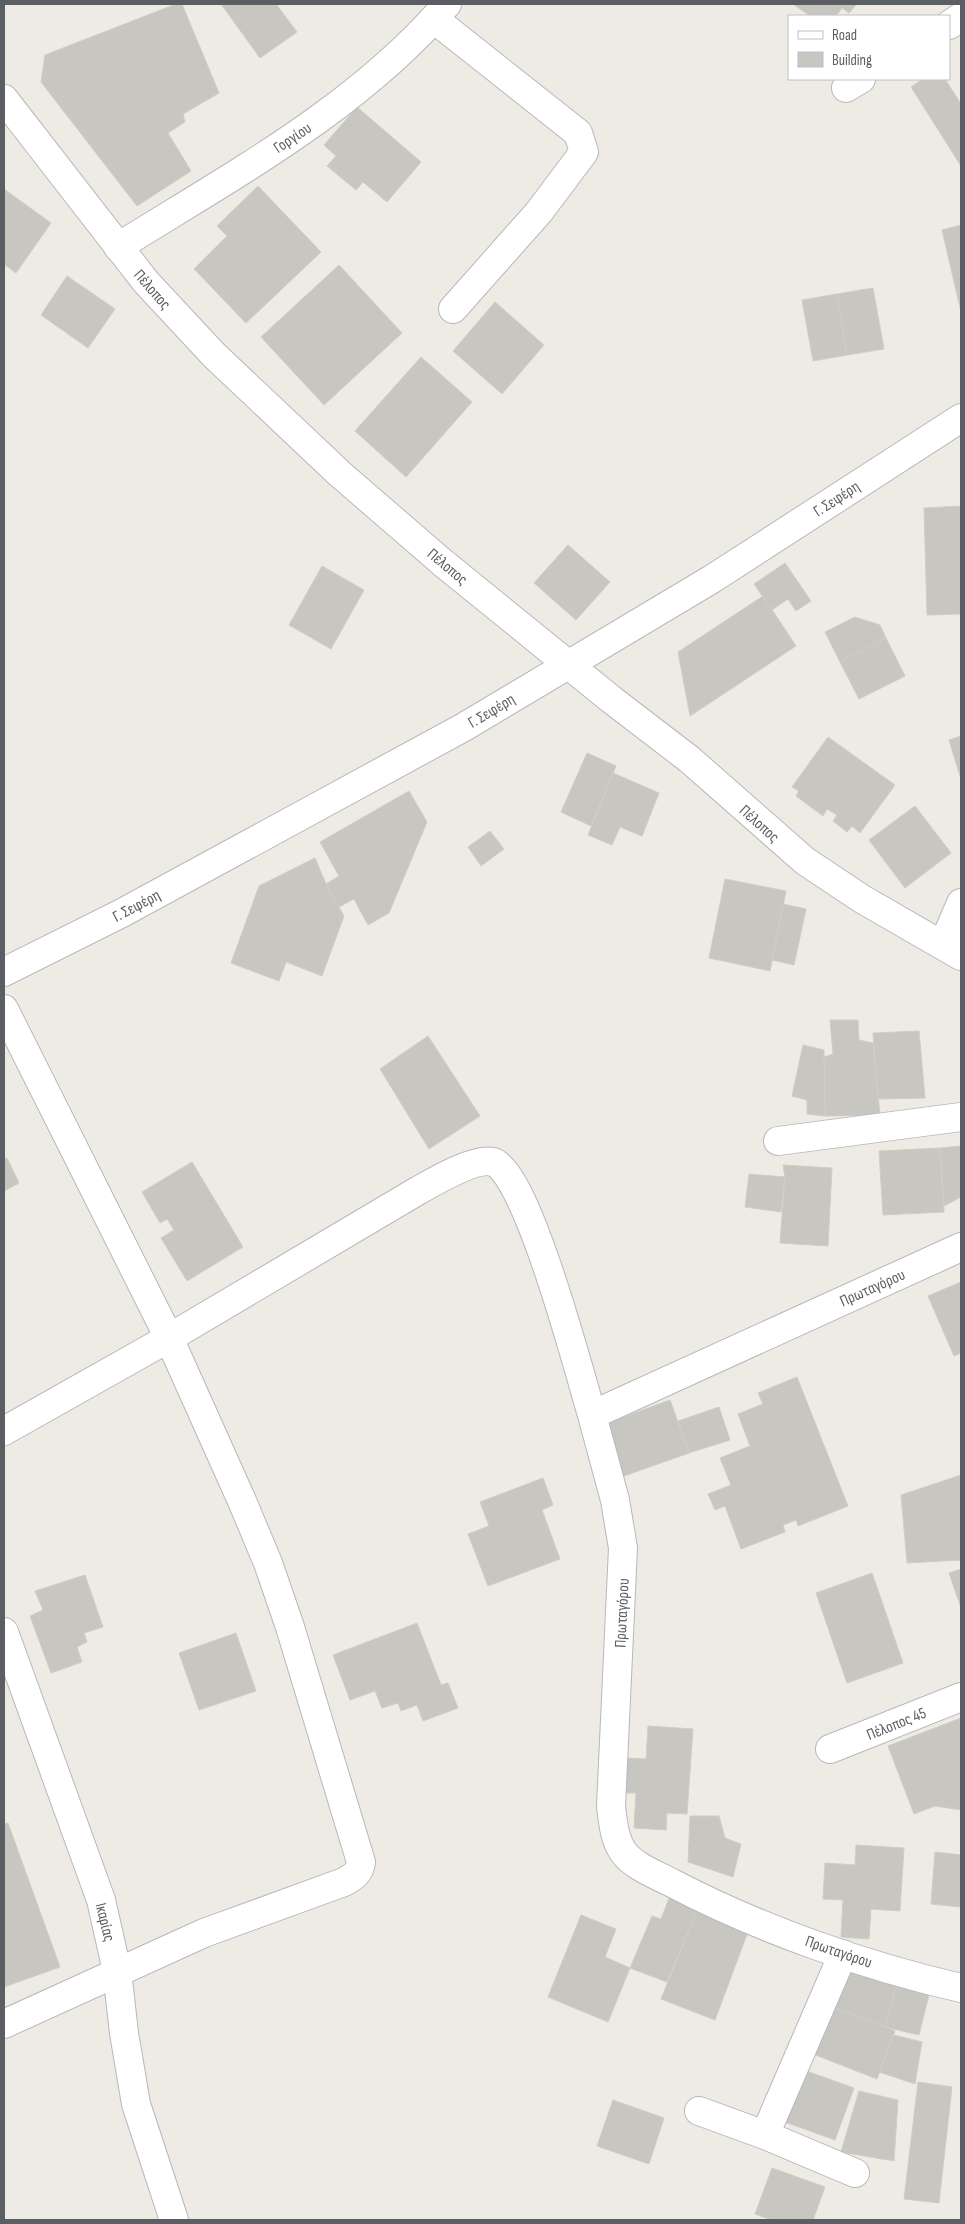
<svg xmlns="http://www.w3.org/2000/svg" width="965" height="2224" font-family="'Sofia Sans Condensed',sans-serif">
	<rect width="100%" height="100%" fill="#edebe3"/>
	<path fill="#c8c6c0" stroke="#d1cdc2" d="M 176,4 L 182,4 L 219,93 L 183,114 L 185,122 L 168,133 L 191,171 L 137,206 L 41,82 L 45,55 Z
		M 221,4 L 276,4 L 297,32 L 260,58 Z
		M 793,4 L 857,4 L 849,13 L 842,8 L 836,16 L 810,16 Z
		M 923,79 L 945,79 L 961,104 L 961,166 L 911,87 Z
		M 357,107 L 421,162 L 387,202 L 363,182 L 356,190 L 327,166 L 336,156 L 324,145 Z
		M 258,186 L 321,252 L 246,323 L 194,269 L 227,236 L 217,226 Z
		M 4,189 L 51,223 L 16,273 L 4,264 Z
		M 961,225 L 961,312 L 942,230 Z
		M 339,265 L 402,333 L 324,405 L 261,337 Z
		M 67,276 L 115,309 L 88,348 L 41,315 Z
		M 873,288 L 884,349 L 847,355 L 837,294 Z
		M 837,294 L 847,355 L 813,361 L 802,300 Z
		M 495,302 L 544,345 L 502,394 L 453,351 Z
		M 421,357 L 472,402 L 406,477 L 355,431 Z
		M 961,506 L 961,614 L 927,615 L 924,508 Z
		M 568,545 L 610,582 L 576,620 L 534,583 Z
		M 785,563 L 811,601 L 796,611 L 788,599 L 772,610 L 754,584 Z
		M 322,566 L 364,590 L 331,649 L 289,625 Z
		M 763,596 L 796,646 L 690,716 L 678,652 Z
		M 855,617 L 880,625 L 886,638 L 840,662 L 825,632 Z
		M 886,638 L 905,676 L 859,699 L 840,662 Z
		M 961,736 L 961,776 L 960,776 L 949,740 Z
		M 828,737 L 895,785 L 860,833 L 852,826 L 847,832 L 833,821 L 837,815 L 827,809 L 823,816 L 796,796 L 799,791 L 792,787 Z
		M 587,753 L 616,766 L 591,826 L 561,812 Z
		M 613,773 L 659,793 L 642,836 L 620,827 L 612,845 L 588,835 Z
		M 409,791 L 427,822 L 389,913 L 368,925 L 354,899 L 339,907 L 326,884 L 339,876 L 320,842 Z
		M 915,806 L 951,853 L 905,888 L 869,840 Z
		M 490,831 L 504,849 L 481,866 L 468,847 Z
		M 315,858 L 326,884 L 344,916 L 322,976 L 286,962 L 279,981 L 231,963 L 259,886 Z
		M 725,879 L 786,891 L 770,971 L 709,958 Z
		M 783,904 L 806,909 L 794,965 L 772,960 Z
		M 830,1020 L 858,1020 L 859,1040 L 873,1043 L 880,1115 L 825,1116 L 824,1057 L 833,1054 Z
		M 919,1031 L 925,1098 L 878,1099 L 873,1033 Z
		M 428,1036 L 480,1116 L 429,1149 L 380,1069 Z
		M 803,1045 L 824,1050 L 825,1116 L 807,1114 L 807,1100 L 792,1096 Z
		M 961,1146 L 961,1197 L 944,1206 L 940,1148 Z
		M 940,1148 L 944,1212 L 883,1215 L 879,1151 Z
		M 7,1158 L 19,1183 L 4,1191 L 4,1159 Z
		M 192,1162 L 243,1247 L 187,1281 L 161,1238 L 174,1230 L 167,1219 L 160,1223 L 142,1192 Z
		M 783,1165 L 832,1168 L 828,1246 L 780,1243 L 785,1177 Z
		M 749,1174 L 785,1177 L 781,1212 L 745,1207 Z
		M 961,1282 L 961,1353 L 954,1356 L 928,1296 Z
		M 797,1377 L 848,1506 L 798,1526 L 796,1520 L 783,1525 L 785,1532 L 741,1549 L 725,1506 L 715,1510 L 708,1494 L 731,1485 L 720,1458 L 750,1446 L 738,1414 L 763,1404 L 758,1393 Z
		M 670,1400 L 689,1453 L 624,1476 L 604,1424 Z
		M 719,1407 L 730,1440 L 689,1453 L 678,1421 Z
		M 961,1475 L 961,1560 L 907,1563 L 901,1495 Z
		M 543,1478 L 553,1505 L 542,1510 L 560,1559 L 488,1586 L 468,1534 L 489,1526 L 480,1502 Z
		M 961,1569 L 961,1608 L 949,1573 Z
		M 872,1573 L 903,1663 L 847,1683 L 816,1593 Z
		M 85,1575 L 103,1627 L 84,1633 L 87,1642 L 77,1647 L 82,1662 L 51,1673 L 30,1616 L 43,1610 L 35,1591 Z
		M 417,1623 L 441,1685 L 448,1683 L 458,1708 L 423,1721 L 417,1705 L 401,1711 L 398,1703 L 382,1708 L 375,1691 L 350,1700 L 333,1655 Z
		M 236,1633 L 256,1691 L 199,1710 L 179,1653 Z
		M 961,1718 L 961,1810 L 935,1806 L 914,1814 L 888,1746 Z
		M 648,1726 L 693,1729 L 687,1814 L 667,1813 L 666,1830 L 634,1828 L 636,1793 L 624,1793 L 627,1758 L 646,1759 Z
		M 690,1816 L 719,1816 L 725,1838 L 741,1844 L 733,1877 L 688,1862 Z
		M 8,1823 L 60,1967 L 4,1987 L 4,1824 Z
		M 856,1845 L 904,1848 L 900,1911 L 871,1909 L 869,1939 L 841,1937 L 843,1900 L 823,1899 L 825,1863 L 855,1865 Z
		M 935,1852 L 961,1855 L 961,1907 L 931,1904 Z
		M 670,1896 L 698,1908 L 667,1982 L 630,1968 L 652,1916 L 661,1919 Z
		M 698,1908 L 749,1929 L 715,2020 L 661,1999 Z
		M 581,1915 L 616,1929 L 605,1957 L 630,1968 L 608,2022 L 548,1997 Z
		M 847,1966 L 897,1982 L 885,2027 L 831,2006 Z
		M 897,1982 L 930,1991 L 919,2035 L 885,2027 Z
		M 831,2006 L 895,2031 L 877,2079 L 813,2054 Z
		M 894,2035 L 922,2042 L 915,2084 L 879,2072 Z
		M 801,2069 L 854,2088 L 835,2140 L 782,2121 Z
		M 918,2082 L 952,2087 L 939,2203 L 904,2199 Z
		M 859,2091 L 898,2100 L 894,2161 L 841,2152 Z
		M 613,2100 L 664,2118 L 649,2164 L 597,2146 Z
		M 772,2168 L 825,2187 L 813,2220 L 772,2220 L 755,2214 Z"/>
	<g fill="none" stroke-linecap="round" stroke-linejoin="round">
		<g stroke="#b6b8bd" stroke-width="30">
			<path id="minor" d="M 434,19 L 578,133 L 584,152 L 539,212 L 453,309
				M 949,25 L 961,17
				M 846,88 L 861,79
				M 118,247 C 233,175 358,108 447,4
				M 943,945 L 961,903
				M 4,972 L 122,913 L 464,727 L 712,579 L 961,418
				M 4,1009 L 169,1338 L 242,1501 L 268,1563 L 290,1627 L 361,1862 C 360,1873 353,1877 344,1882 L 204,1933 L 4,2024
				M 778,1141 L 961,1117
				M 961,1247 L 592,1415 L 615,1500 L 623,1548 L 611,1806 C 613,1822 614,1839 624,1853 C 635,1867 657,1875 672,1883 C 760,1929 865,1966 961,1988
				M 4,1431 L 169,1338 L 419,1190 C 435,1181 476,1157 493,1162 C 527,1172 580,1375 592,1415
				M 4,1632 L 101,1900 L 117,1971 L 124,2033 L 136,2104 L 174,2220
				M 830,1749 L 961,1697
				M 699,2111 L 765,2135 L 843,1954
				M 765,2135 L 855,2173"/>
		</g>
		<g stroke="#b6b8bd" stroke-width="30">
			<path id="tertiary" d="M 4,99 L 146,282 L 214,355 L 340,474 L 443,563 L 612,700 L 689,759 L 805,861 L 862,899 L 961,956"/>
		</g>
		<use href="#minor" stroke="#fff" stroke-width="28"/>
		<use href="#tertiary" stroke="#fff" stroke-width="28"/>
	</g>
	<g text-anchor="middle" stroke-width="5" stroke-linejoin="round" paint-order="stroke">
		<g font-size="16" fill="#5b5e63" stroke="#fff">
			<text transform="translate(292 137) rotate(-34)" y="6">Γοργίου</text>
			<text transform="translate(153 289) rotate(49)" y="6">Πέλοπος</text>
			<text transform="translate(836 498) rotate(-33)" y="6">Γ. Σεφέρη</text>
			<text transform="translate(448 566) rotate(40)" y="6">Πέλοπος</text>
			<text transform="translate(491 710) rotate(-31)" y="6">Γ. Σεφέρη</text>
			<text transform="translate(760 823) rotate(42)" y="6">Πέλοπος</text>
			<text transform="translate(136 905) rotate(-28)" y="6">Γ. Σεφέρη</text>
			<text transform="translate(872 1287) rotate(-24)" y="6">Πρωταγόρου</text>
			<text transform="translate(621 1613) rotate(-87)" y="6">Πρωταγόρου</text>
			<text transform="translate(896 1723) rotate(-22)" y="6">Πέλοπος 45</text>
			<text transform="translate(106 1922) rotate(76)" y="6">Ικαρίας</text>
			<text transform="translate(839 1951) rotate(19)" y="6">Πρωταγόρου</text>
		</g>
	</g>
	<rect width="965" height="2224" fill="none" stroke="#5b5e63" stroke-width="10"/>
	<rect x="788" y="15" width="162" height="65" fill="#ffffff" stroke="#bdbfc1"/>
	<rect x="798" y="31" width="25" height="8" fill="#ffffff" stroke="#bdbfc1"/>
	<text x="832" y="40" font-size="15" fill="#5b5e63">Road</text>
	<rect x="798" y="52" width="25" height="15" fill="#c8c6c0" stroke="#bdbfc1"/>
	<text x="832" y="65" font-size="15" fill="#5b5e63">Building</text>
</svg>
